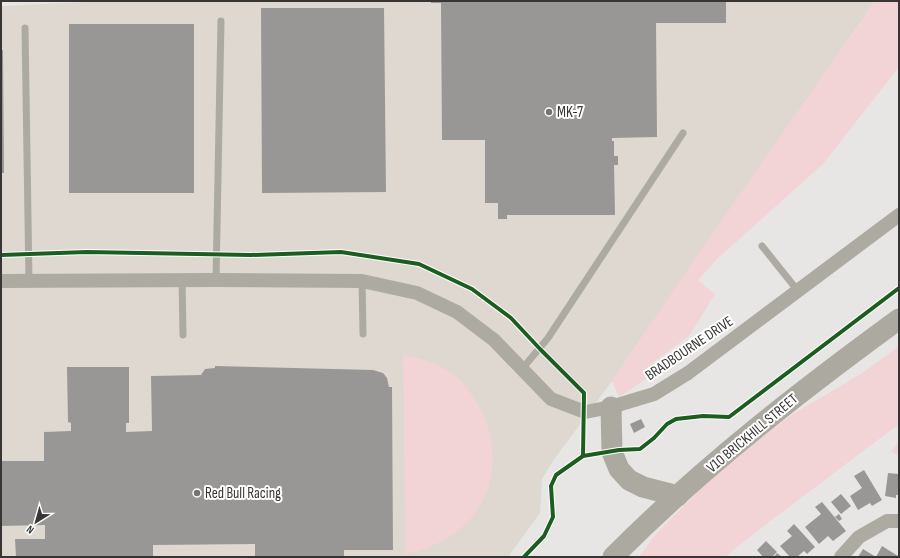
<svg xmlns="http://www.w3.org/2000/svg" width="900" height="558" font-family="'Sofia Sans Condensed',sans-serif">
	<rect width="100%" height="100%" fill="#e8e6e4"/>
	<path fill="#ded8d1" d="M 105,1 L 875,1 L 612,381 L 553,461 L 542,479 L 540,513 L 508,557 L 1,557 L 1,6 Z"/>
	<path fill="#f3d4d6" d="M 875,1 L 899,1 L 899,67 L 823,164 L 717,259 L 698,280 L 715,294 L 690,335 L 654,362 L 652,375 L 619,397 L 612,381 L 703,247 Z
		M 899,346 L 899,424 L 760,529 L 725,557 L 639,557 L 656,534 L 716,473 L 749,445 L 793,414 L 864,372 Z
		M 405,355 C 426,360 440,364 458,378 C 466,385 472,396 478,405 C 486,419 490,432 492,448 C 498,504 459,543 406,554 L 403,356 Z
		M 899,441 L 899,456 L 891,452 Z"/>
	<path fill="#999795" d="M 431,1 L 726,1 L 726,23 L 656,23 L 657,137 L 612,138 L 612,141 L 614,141 L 614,156 L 618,156 L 618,165 L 614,165 L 615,215 L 507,215 L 507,219 L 498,219 L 498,203 L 485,203 L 485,140 L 442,140 L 441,3 L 431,3 Z
		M 261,8 L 384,8 L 386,192 L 262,193 Z
		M 69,24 L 194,24 L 194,193 L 69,193 Z
		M 1,50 L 3,50 L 4,173 L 1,173 Z
		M 215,366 L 373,370 L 383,373 L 387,378 L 389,387 L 392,387 L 393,550 L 344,550 L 344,557 L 255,557 L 255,544 L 153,545 L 153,557 L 16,557 L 15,539 L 45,539 L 45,525 L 1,526 L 1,461 L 44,461 L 44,432 L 71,431 L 71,423 L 68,422 L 67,367 L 129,367 L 129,423 L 126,423 L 126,432 L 152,431 L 151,376 L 201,375 L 205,369 L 215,368 Z
		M 641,419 L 645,427 L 634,433 L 630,424 Z
		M 864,470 L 882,500 L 872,506 L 870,503 L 858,510 L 850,496 L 862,488 L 854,476 Z
		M 888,473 L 899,474 L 899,495 L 896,495 L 896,498 L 885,496 Z
		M 841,494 L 851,506 L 841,514 L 831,502 Z
		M 822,502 L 846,531 L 833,541 L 828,536 L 819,544 L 805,527 L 821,514 L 815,507 Z
		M 839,514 L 842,519 L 839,521 L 835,517 Z
		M 794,524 L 815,547 L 807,554 L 804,551 L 797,557 L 790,557 L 780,546 L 792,536 L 787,531 Z
		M 766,541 L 777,552 L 772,557 L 763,557 L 757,550 Z
		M 882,546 L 898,556 L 897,557 L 858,557 L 863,549 L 876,557 Z
		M 777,553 L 782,557 L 774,557 Z"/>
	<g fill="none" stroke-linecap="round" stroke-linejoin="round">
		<path stroke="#adaba1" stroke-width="7" d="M 25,28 L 29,281
			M 762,246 L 798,291
			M 182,280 L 183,335
			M 216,280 L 221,21
			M 362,281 L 363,334
			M 522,369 L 548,338 L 683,133"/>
		<path stroke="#adaba1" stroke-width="14" d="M 1,281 L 216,280 L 362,281 L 417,293 L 457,312 L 494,340 L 551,399 L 585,412 L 611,407 L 654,394 L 688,373 L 899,215
			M 841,557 L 859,537 L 887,521 L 899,521"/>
		<path stroke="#acaaa0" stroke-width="21" d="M 611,407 L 612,452 L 619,469 L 629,480 L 643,487 L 678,496
			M 613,557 C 700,469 799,392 899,319"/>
		<g stroke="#fff" stroke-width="6">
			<path id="cycleway" d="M 1,255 L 87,252 L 251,255 L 341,252 L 419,264 L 472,289 L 511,318 L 540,349 L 584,393 L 583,456
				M 524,557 L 544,536 L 553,517 L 551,486 L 556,475 L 583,456 L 619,450 L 640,449 L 654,438 L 667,424 L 676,419 L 703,416 L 729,417 L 899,288"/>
		</g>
		<use href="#cycleway" stroke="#1b5e20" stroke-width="4"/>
	</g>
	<g fill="#767472" stroke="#fff" stroke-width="1.5">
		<circle cx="549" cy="112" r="4"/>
		<circle cx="197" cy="493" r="4"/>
	</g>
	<g text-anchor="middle" stroke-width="4" stroke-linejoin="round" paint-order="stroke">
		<g font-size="15" fill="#383634" stroke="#fff" text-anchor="start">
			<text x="557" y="117">MK-7</text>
			<text x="205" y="498">Red Bull Racing</text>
		</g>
		<g font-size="15" fill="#383634" stroke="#fff">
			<text transform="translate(689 348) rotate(-34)" y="5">BRADBOURNE DRIVE</text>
			<text transform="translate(752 433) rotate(-40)" y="5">V10 BRICKHILL STREET</text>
		</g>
	</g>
	<rect width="900" height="558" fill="none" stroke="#383634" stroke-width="4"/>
	<g transform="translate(36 522) rotate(217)" stroke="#ffffff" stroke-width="3" paint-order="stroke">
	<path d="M0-3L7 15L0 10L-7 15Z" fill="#383634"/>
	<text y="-6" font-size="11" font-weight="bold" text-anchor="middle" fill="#383634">N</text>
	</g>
</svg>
